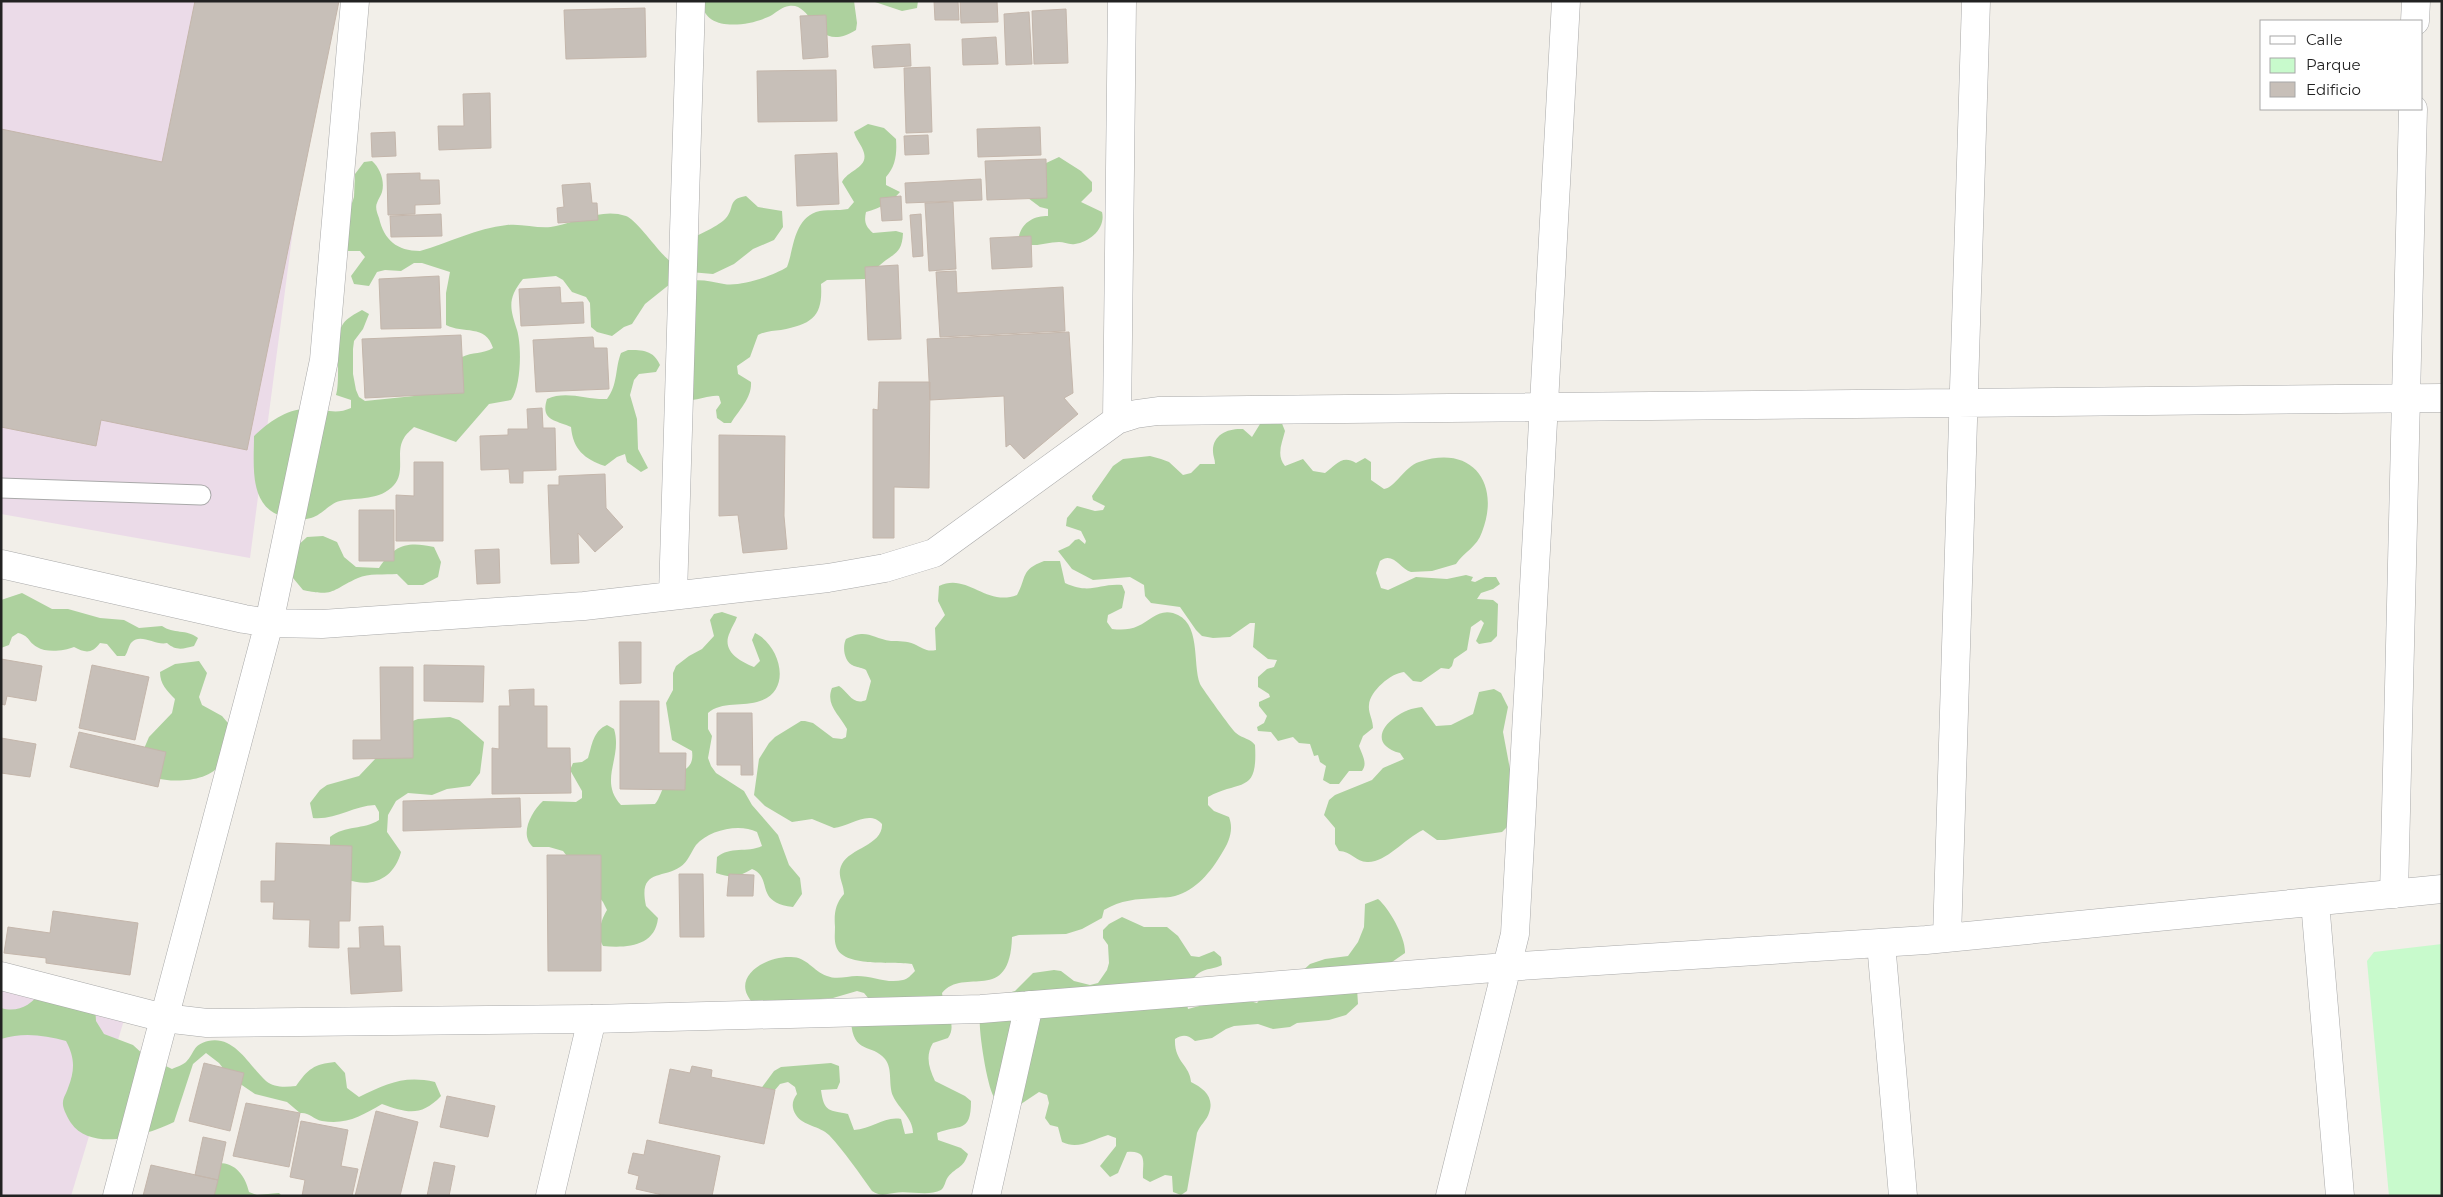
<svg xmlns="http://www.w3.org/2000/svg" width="2443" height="1197" font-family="Montserrat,sans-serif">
	<rect width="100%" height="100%" fill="#f2efe9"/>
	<path fill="#ebdbe8" d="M 1,1 L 323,1 L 250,558 L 1,514 Z
		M 1,988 L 124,1020 L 71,1196 L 1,1196 Z"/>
	<path fill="#add19e" d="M 702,1 L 854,1 L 857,23 L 856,30 C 814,56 815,2 789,6 C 782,7 778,11 772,15 C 752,26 703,34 702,1 Z
		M 872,1 L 918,1 L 917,8 L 902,11 Z
		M 868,124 L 884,128 L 896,139 C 897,153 896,166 886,177 L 886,185 L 900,192 C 891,203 880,208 866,212 C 864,221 865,226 873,233 L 896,231 L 903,233 C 902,255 893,253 880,265 C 875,269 871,275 865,279 L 827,280 L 821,284 C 823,316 813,324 781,330 C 773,331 766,331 758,335 L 750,357 L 737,366 L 738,374 L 751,382 C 752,398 739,410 731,423 L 724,423 L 717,418 L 716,410 L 721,403 L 719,396 C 709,395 701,400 690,400 L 689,281 C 702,279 712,282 724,284 C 740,287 773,276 787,267 C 794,249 793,221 816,212 C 826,209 838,211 848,209 L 854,202 L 842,182 C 848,170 868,168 864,153 C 862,145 856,140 854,132 Z
		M 1059,157 L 1081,171 L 1092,182 L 1092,191 L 1081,202 L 1102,212 C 1106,228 1090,242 1075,244 C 1069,245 1064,242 1059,242 C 1043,242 1029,252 1019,236 C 1023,221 1035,216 1048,216 L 1048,209 L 1040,207 L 1028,198 L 1044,164 Z
		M 372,161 C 380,168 385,181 382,192 C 381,196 378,199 377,203 C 375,207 377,213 379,218 C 384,240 397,251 420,251 C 449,243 476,228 507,225 C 523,223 541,230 556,226 C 578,221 603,208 626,216 C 636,219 659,253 671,262 L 670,284 L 645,304 L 632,324 L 624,327 L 612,336 L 597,332 L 591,327 L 590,303 L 586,297 L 572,292 L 563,280 L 556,276 L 523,279 C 507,299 510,308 517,330 C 522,347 521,387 511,400 L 489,404 L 456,442 L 414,427 C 411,430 406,434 404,438 C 395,452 406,472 394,485 C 380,501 358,497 340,501 C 330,503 322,515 311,518 C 304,520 295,519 288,518 C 248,510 254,468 254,436 C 269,422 287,408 309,409 C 325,409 336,415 351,408 L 351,400 L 336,395 C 341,378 334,335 343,324 C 347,318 355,314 362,310 L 369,314 L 363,329 L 354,341 L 353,349 L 353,374 L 356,390 L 359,397 L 365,401 L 414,396 L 422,393 L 462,357 C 472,352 483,354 493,348 C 486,324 463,334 446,325 L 446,293 L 450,272 L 422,263 L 414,263 L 401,271 L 385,270 L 377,272 L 369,286 L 354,284 L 351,276 L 365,257 L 360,251 L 345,251 L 349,212 L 354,197 L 355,174 L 364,162 Z
		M 746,196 L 758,207 L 782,211 L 783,227 L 774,240 L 753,249 L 734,264 L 713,274 L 690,272 L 687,241 C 696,236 721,225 726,218 C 735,208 727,199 746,196 Z
		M 628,350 C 643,350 653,350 660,365 L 656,372 L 639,374 L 634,380 L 630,395 L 637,419 L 638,449 L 648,468 L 641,472 L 627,462 L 625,454 L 617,457 L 605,466 C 584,459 573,449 571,427 C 556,420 540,421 547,399 C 566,390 587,400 607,399 C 618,385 615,368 621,353 Z
		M 1281,421 L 1285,431 C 1282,443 1276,455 1285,466 L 1303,459 L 1313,471 L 1325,473 C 1336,465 1342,454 1356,463 L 1365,458 L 1371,462 L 1371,480 L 1384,489 C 1395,488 1404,467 1419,462 C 1472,444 1501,483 1482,532 C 1477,547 1464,552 1456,564 L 1432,571 L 1411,572 C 1400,569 1393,551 1380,561 L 1376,573 L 1381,588 L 1388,590 L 1416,577 L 1447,579 L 1466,575 L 1473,577 L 1471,581 L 1475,582 L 1485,577 L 1496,577 L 1500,584 L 1493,589 L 1481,593 L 1477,599 L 1493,600 L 1498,604 L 1497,636 L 1491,642 L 1479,644 L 1476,641 L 1484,623 L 1481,620 L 1471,627 L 1467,650 L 1454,659 L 1452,666 L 1449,669 L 1441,668 L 1421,682 L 1413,681 L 1404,672 C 1391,673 1370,691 1369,705 C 1368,713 1373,719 1373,728 L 1363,736 L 1359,746 C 1362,755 1368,763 1362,771 L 1349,771 L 1339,784 L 1330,784 L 1323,780 L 1326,766 L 1320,762 L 1318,755 L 1314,756 L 1310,744 L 1299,743 L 1293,737 L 1278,741 L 1271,732 L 1258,731 L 1257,727 L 1264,723 L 1267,716 L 1259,706 L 1259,702 L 1270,697 L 1269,694 L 1258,687 L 1258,677 L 1267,669 L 1274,667 L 1277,660 L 1268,659 L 1253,647 L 1255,623 L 1250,623 L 1230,637 L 1213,638 L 1202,636 L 1196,630 L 1180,607 L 1151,603 L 1145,596 L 1144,585 L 1130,577 L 1093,580 L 1072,569 L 1058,551 L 1069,546 L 1075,540 L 1079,539 L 1085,544 L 1086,541 L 1081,531 L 1066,526 L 1067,518 L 1077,506 L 1095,511 L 1103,510 L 1105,506 L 1093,500 L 1092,496 L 1113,466 L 1123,459 L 1150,456 L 1161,459 L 1169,462 L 1183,475 L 1191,473 L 1200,464 L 1215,464 C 1215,459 1213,456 1213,452 C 1212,434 1229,428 1243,429 L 1252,437 L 1260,424 Z
		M 323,536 L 337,542 L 344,557 L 356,567 L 379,568 C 394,545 407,541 434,547 L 441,562 L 438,577 L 423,585 L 408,585 L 397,574 C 385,575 368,573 358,578 C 331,590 335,597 303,590 L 293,578 L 295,548 L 307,537 Z
		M 1044,561 L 1060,561 L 1065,583 C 1091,595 1099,583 1122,585 L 1125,592 L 1122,608 L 1108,615 L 1107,622 L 1112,629 C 1121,630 1130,630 1138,626 C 1150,621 1158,609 1173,613 C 1202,621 1192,663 1200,684 C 1202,688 1232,730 1236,733 C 1243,739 1250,738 1255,745 C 1258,795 1241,779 1208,797 L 1208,805 L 1214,811 L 1229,817 C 1234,830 1229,842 1222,853 C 1211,872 1196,890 1175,896 C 1169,898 1162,897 1156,898 C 1136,899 1121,900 1104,910 L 1102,918 L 1082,929 L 1066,934 L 1019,935 L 1012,937 C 1010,1006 964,966 942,993 C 944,1009 958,1024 948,1038 L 933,1043 C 925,1056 929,1068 935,1081 L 965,1096 L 971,1101 C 971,1134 959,1124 937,1133 L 938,1140 L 961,1148 L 968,1154 C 963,1169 957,1166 948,1177 C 945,1181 945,1187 941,1190 C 928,1197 908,1190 894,1193 C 885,1194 881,1197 872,1191 C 859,1173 845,1152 829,1135 C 820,1126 803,1126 796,1115 C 791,1107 792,1101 797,1094 L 795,1087 L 788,1082 L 780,1084 L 775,1090 L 760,1090 L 774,1071 L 781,1067 L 831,1063 L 839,1066 L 840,1082 L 837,1089 L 821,1090 C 824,1113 830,1110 848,1114 L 854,1130 C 872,1129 884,1116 901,1119 L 905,1134 L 913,1133 C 913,1118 899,1109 893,1096 C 888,1085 893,1069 885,1059 C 872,1043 853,1055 851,1021 L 869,999 L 864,993 L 857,991 L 833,998 L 754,1004 C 728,978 765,956 791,957 C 807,957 813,971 827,976 C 837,980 847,976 857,976 C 873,976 887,984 903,980 C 908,979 911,975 915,971 L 912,964 C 893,961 842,968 836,946 C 834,940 835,933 835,927 C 834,914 835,904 844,894 C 844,884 836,875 842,864 C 850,848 883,845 882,824 C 869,809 849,827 834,828 L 812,819 L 792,822 L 765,806 L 754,795 L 759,759 L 769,743 L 775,737 L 801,721 L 805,721 L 813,723 L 833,738 L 842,739 L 846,737 L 847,729 C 840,715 825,705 832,688 L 839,686 C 848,692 853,706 866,700 L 871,681 L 866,670 C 861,667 859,668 854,666 C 844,662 842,647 846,639 C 867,628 871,638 891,641 C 899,641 907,641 914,644 C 923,648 926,652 936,650 L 935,628 L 945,615 L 938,601 L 939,586 C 967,572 986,607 1017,595 C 1027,577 1020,570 1044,561 Z
		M 22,593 L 52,609 L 68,609 L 100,618 L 124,620 L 139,628 L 162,626 C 173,634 187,629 198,638 L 194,646 C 183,649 176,651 167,643 C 156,646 141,633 132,642 C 129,644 128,652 125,656 L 117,656 L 107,644 L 100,643 C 92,654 85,653 74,647 C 64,651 46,653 37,647 C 28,642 30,636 18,633 L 12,637 L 9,645 L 1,648 L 1,600 Z
		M 722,612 L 737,617 C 735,623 732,626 730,632 C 721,650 738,661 754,667 L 760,661 L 752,640 L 755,633 C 780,645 793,690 760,701 C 744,707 721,701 708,713 L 708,729 L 712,736 L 708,758 L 711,766 L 716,773 L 744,791 L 752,805 L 778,835 L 789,865 L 800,878 L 802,894 L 793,907 C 753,902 774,878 752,869 C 737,878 732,878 716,873 L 717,857 C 730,846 747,853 762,846 L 757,832 C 739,823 709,830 696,845 C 691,852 688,862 680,867 C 662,879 638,869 646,906 L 658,918 C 655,947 626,948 603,946 C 596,935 601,920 607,910 L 603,902 L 563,851 L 549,847 L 533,847 C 519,835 531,812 543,801 L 576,802 L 582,798 L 582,791 L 570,770 L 573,763 L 582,762 L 588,758 C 592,745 593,731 607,725 L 614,729 C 623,758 598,780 621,805 L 655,804 C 660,798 661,790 666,783 C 677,769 695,773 692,751 L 672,740 L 666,703 L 673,690 L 673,673 L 676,666 L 689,656 L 702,649 L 714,636 L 710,620 L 714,614 Z
		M 199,661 L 207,673 L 199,697 L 202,705 L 222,716 L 233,729 C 229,740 226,753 221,763 C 210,782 174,783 155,778 L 143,751 L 149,737 L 172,713 L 175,699 C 167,691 160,684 160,672 L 175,664 Z
		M 1494,689 L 1501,693 L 1508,707 L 1503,732 L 1512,780 L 1508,826 L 1502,832 L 1445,840 L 1437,840 L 1423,830 C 1404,839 1386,863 1367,862 C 1356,862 1351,851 1339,851 L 1335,844 L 1335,828 L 1324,815 L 1329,800 L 1335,795 L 1372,780 L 1383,768 L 1404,759 L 1400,753 C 1360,742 1394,709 1422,707 L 1436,726 L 1451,725 L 1473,714 L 1479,692 Z
		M 450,717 L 459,720 L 484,742 L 480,773 L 470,786 L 447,789 L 432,795 L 408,793 L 396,801 L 388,815 L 387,832 L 401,852 C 394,879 371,889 346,879 L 330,852 L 330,837 C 345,825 364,830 379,820 L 379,812 L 375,805 C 353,806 336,820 313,818 L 310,803 L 320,790 L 327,785 L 359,776 L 410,722 L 418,719 Z
		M 1378,899 C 1389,908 1406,938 1405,953 L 1392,962 L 1356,973 L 1358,1004 L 1346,1015 L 1329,1020 L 1297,1023 L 1290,1027 L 1273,1029 L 1258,1024 L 1234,1026 L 1226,1029 L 1212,1038 L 1195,1041 C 1188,1035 1183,1034 1175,1039 C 1174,1062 1190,1065 1191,1082 C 1203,1088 1215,1097 1209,1113 C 1207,1120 1200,1125 1197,1133 L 1187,1191 L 1181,1195 L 1173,1192 L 1172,1176 L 1165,1175 L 1150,1182 L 1143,1178 C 1142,1164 1149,1150 1127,1152 L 1118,1173 L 1110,1177 L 1100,1166 L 1116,1146 L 1116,1138 L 1108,1135 C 1092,1140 1078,1150 1062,1142 L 1058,1127 L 1050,1125 L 1045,1118 L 1049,1103 L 1047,1095 L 1039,1092 L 1018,1106 C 1011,1103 1001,1102 995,1098 C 988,1093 978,1029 980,1018 L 1001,995 L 1015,991 L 1033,973 L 1054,970 L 1061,971 L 1074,981 L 1090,985 L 1098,983 L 1107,970 L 1109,963 L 1108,945 L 1103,938 L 1103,930 L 1109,924 L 1122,917 L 1144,927 L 1167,927 L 1178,936 L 1191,956 L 1199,957 L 1214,951 L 1221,957 L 1222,965 C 1215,969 1206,968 1199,973 C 1190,979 1185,999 1188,1009 L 1203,1005 L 1205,998 L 1246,1000 L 1257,1003 L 1262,997 L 1298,975 L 1310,964 L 1325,959 L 1348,956 L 1358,942 L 1364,927 L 1365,904 Z
		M 41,992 L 95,1005 L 96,1021 L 104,1034 L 133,1045 L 145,1056 L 172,1069 C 176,1067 183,1065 186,1062 C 195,1053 192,1045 208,1041 C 235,1035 249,1066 266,1081 C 274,1088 286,1087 296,1086 C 308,1069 314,1064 335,1062 L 345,1073 L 347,1088 L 359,1097 C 387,1084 403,1075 435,1082 L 441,1096 C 421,1117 407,1113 382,1104 C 361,1116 347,1125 322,1121 C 313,1119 309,1112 300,1113 L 287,1102 L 255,1094 L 230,1077 L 219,1063 L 206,1053 L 193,1064 L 174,1122 C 147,1135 92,1153 71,1123 C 68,1118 62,1108 63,1102 C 63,1098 67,1092 68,1088 C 75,1070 75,1058 66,1041 C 44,1035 23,1032 1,1039 L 1,1008 C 18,1013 31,1005 41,992 Z
		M 217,1163 C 235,1162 245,1175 249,1192 L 257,1195 L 279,1193 L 282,1196 L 205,1196 Z"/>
	<path fill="#c8facc" d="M 2442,944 L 2442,1196 L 2389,1196 L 2367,961 L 2374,952 Z"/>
	<path fill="#c7bfb8" stroke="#c4b6ab" d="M 195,1 L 339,1 L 247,450 L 101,420 L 96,446 L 1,427 L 1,129 L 162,162 Z
		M 934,1 L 958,1 L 959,20 L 935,20 Z
		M 960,1 L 997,1 L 998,22 L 961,23 Z
		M 645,8 L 646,57 L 566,59 L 564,10 Z
		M 1066,9 L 1068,63 L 1034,64 L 1032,11 Z
		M 1029,12 L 1032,64 L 1006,65 L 1004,14 Z
		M 826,15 L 828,57 L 803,59 L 800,16 Z
		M 996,37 L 998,64 L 963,65 L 962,39 Z
		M 910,44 L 911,66 L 874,68 L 872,46 Z
		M 930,67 L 932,132 L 906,133 L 904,68 Z
		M 836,70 L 837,121 L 758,122 L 757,71 Z
		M 490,93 L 491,148 L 439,150 L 438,126 L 464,126 L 463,94 Z
		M 1040,127 L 1041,155 L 978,157 L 977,129 Z
		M 395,132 L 396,156 L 372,157 L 371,133 Z
		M 928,135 L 929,154 L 905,155 L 904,136 Z
		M 837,153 L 839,204 L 797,206 L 795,155 Z
		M 1046,159 L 1047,198 L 987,200 L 985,161 Z
		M 420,173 L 420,180 L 439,180 L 440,204 L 415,205 L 415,214 L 388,215 L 387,174 Z
		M 981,179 L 982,200 L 906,203 L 905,183 Z
		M 590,183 L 592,203 L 597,203 L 598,220 L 558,223 L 557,208 L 564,207 L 562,185 Z
		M 901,196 L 902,220 L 882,221 L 880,198 Z
		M 953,202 L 956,269 L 929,271 L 925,203 Z
		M 441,214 L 442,236 L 391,237 L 390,216 Z
		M 921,214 L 923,256 L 913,257 L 910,215 Z
		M 1031,236 L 1032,267 L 992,269 L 990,238 Z
		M 898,265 L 901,339 L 868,340 L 865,267 Z
		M 956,271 L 957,293 L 1063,287 L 1065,331 L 940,337 L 936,272 Z
		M 439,276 L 441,328 L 381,329 L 379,279 Z
		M 560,287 L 561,303 L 583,302 L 584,323 L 521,326 L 519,289 Z
		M 1069,332 L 1073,393 L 1064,398 L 1078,414 L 1024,459 L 1010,444 L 1006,447 L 1004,396 L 930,400 L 927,339 Z
		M 461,335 L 464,393 L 365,398 L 362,339 Z
		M 593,337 L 594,348 L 607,348 L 609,389 L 536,392 L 533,340 Z
		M 879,382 L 930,382 L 929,488 L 894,487 L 894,538 L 873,538 L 873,409 L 878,410 Z
		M 542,408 L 543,428 L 555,428 L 556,470 L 523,471 L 523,483 L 510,483 L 509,469 L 481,470 L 480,436 L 508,435 L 508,429 L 528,429 L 527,409 Z
		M 719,435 L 785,436 L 784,516 L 787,549 L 743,553 L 738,515 L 719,516 Z
		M 414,462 L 443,462 L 443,541 L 396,541 L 396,495 L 414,496 Z
		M 605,474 L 606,508 L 623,527 L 595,552 L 578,533 L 579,563 L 551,564 L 548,485 L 559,485 L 559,476 Z
		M 359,510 L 394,510 L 394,561 L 359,561 Z
		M 499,549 L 500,583 L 477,584 L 475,550 Z
		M 619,642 L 641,642 L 641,683 L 620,684 Z
		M 1,659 L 42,666 L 36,701 L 7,696 L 5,705 L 1,704 Z
		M 92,665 L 149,677 L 135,740 L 79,728 Z
		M 424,665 L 484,666 L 483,702 L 424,701 Z
		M 380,667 L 413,667 L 413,758 L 353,759 L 353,740 L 381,740 Z
		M 534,689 L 534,706 L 547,706 L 547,748 L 570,748 L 571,793 L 492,794 L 492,748 L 499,749 L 499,706 L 510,706 L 509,690 Z
		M 620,701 L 659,701 L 659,753 L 686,753 L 685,790 L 620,789 Z
		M 717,713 L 752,713 L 753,775 L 741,775 L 741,765 L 717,765 Z
		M 79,732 L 166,752 L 158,787 L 70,767 Z
		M 1,738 L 36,744 L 30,777 L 1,773 Z
		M 520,798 L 521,827 L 403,831 L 403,801 Z
		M 276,843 L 352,846 L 350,921 L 339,921 L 339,948 L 309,947 L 310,920 L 273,919 L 274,902 L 261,902 L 261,881 L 275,881 Z
		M 547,855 L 601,855 L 601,971 L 548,971 Z
		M 679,874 L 703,874 L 704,937 L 680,937 Z
		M 729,874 L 754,875 L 753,896 L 727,896 Z
		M 53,911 L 138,923 L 130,975 L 46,963 L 46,958 L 4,953 L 8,927 L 50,933 Z
		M 383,926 L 384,946 L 400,946 L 402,991 L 351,994 L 348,948 L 360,948 L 359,927 Z
		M 204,1063 L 244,1073 L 230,1131 L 189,1121 Z
		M 692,1066 L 712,1070 L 711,1077 L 775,1090 L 764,1144 L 659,1123 L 670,1069 L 690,1073 Z
		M 447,1096 L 495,1106 L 488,1137 L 440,1127 Z
		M 246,1103 L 300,1113 L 289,1167 L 233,1156 Z
		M 376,1111 L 418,1122 L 400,1196 L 355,1196 Z
		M 301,1121 L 348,1130 L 341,1166 L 358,1169 L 352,1196 L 302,1196 L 305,1180 L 290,1177 Z
		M 203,1137 L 226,1142 L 218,1180 L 195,1175 Z
		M 647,1140 L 720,1156 L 712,1196 L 667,1196 L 636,1189 L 639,1176 L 628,1173 L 633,1153 L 644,1155 Z
		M 434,1162 L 455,1166 L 449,1196 L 427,1196 Z
		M 151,1165 L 218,1180 L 214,1196 L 143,1196 Z"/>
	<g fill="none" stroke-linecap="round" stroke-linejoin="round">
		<g stroke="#a9a9a9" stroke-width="21">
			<path id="service" d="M 1,488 L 201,495"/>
		</g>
		<g stroke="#a9a9a9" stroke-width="29">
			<path id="minor" d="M 2415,21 L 2416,1
				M 1117,420 L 1122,1
				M 1,564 L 244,619 L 269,623 L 322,624 L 584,606 L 828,578 L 885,568 L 934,553 L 1117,420 L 1136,414 L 1158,411 L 2442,398
				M 673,595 L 691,1
				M 2394,894 L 2413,109
				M 2315,902 L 2340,1196
				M 1947,938 L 1976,1
				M 1881,943 L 1903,1196
				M 1,976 L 164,1018 L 207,1023 L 592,1019 L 981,1009 L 1506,967 L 1926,940 L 2442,889
				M 117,1196 L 269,623 L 324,360 L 355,1
				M 550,1196 L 592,1019
				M 986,1196 L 1029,1005
				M 1450,1196 L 1515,934 L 1566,1"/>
		</g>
		<use href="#service" stroke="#fff" stroke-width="19"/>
		<use href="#minor" stroke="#fff" stroke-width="28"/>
	</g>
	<rect width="2443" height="1197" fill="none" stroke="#222222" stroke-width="5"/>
	<rect x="2260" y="20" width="162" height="90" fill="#ffffff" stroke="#a7a7a7"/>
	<rect x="2270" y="36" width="25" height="8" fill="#ffffff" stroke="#a7a7a7"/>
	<text x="2306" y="45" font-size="15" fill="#222222">Calle</text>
	<rect x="2270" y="58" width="25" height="15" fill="#c8facc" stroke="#a7a7a7"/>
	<text x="2306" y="70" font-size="15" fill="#222222">Parque</text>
	<rect x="2270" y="82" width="25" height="15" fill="#c7bfb8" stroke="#a7a7a7"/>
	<text x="2306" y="95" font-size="15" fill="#222222">Edificio</text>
</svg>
